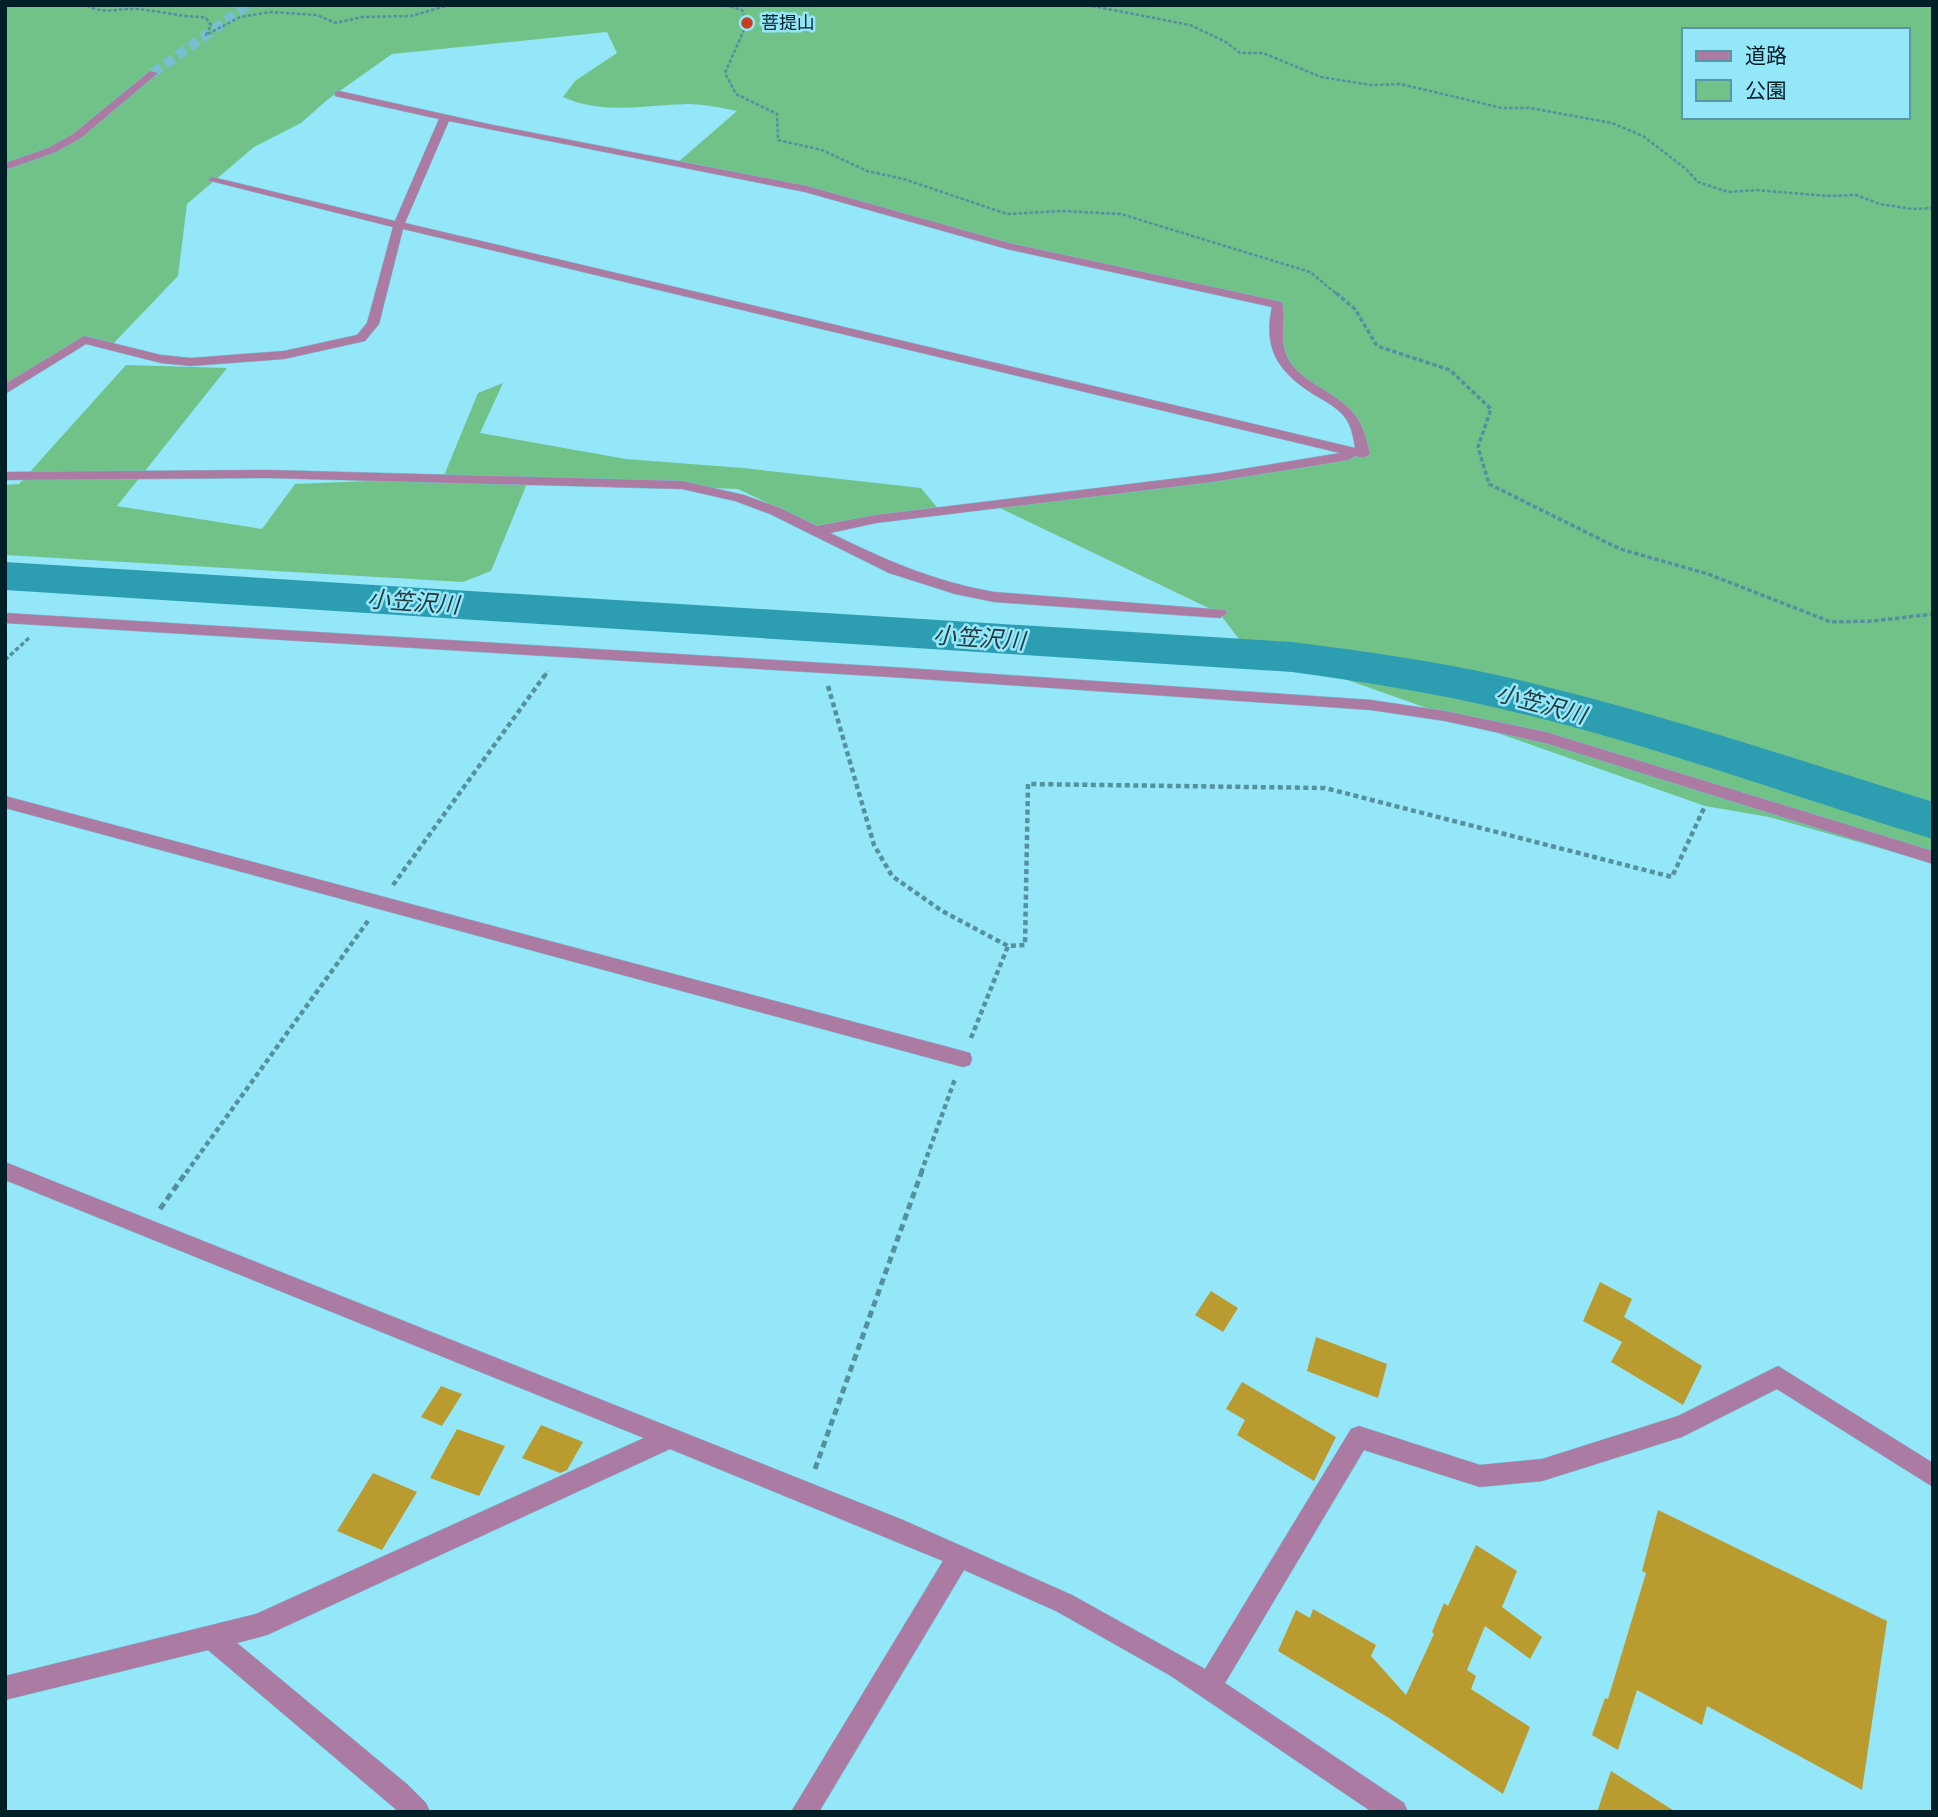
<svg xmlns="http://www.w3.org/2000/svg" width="1938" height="1817" font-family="Merriweather,'Noto Sans JP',serif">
	<rect width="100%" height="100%" fill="#94e7f9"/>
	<path fill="#71c289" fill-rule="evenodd" d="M 5,5 L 1933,5 L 1933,863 L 1769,817 L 1705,806 L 1242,643 L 1219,613 L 1000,508 L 1362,454 L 1349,415 L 1280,361 L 1278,305 L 1007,246 L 806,189 L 677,163 L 737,111 C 722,108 704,104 688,104 C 646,105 602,115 563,97 L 575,81 L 617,53 L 607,32 L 392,54 L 327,100 L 301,123 L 254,147 L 187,204 L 178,276 L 111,346 L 84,340 L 5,390 ZM 1684,30 L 1908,30 L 1908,117 L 1684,117 Z
		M 126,365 L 227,368 L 117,506 L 262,529 L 295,484 L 443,478 L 478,393 L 503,383 L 480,433 L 626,459 L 743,468 L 921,488 L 940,511 L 825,530 L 738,489 L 528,481 L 491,571 L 463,582 L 5,555 L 5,485 L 19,484 Z"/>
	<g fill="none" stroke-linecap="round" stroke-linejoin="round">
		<path fill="#2d9eb2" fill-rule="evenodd" d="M 5,562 L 1292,642 C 1364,651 1435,661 1506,677 C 1650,710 1792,758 1933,802 L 1933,839 C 1791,796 1651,744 1506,710 C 1436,693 1364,682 1292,672 L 5,590 Z"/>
	</g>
	<path fill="#ba9b30" d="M 1600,1282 L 1632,1299 L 1624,1317 L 1702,1366 L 1683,1405 L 1611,1362 L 1622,1342 L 1583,1321 Z
		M 1211,1291 L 1238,1308 L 1223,1332 L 1195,1315 Z
		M 1316,1337 L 1387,1364 L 1378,1398 L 1307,1371 Z
		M 1242,1382 L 1336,1437 L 1314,1481 L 1237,1435 L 1245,1420 L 1226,1409 Z
		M 441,1386 L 462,1394 L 442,1426 L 421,1417 Z
		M 541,1425 L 583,1442 L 567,1470 L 560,1473 L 522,1458 Z
		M 457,1429 L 505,1446 L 479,1496 L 430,1478 Z
		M 373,1473 L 417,1492 L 382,1550 L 337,1531 Z
		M 1658,1510 L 1887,1621 L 1862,1790 L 1707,1706 L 1702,1725 L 1637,1690 L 1618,1750 L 1592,1735 L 1605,1698 L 1608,1699 L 1646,1573 L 1642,1571 Z
		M 1476,1545 L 1517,1571 L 1502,1607 L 1542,1637 L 1530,1659 L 1485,1626 L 1467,1670 L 1476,1676 L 1471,1689 L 1530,1727 L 1503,1794 L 1389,1718 L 1278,1651 L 1296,1610 L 1310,1618 L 1313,1609 L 1376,1645 L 1371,1656 L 1406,1695 L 1434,1634 L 1432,1632 L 1444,1603 L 1448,1606 Z
		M 1611,1771 L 1676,1812 L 1597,1812 Z"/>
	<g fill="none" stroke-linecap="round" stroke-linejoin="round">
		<path stroke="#76bfcf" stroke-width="10" stroke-dasharray="10 5" stroke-linecap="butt" d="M 153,73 L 248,5"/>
		<g stroke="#79c3d3" stroke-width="1">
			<path id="minor" d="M 150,71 L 158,73 L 81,138 L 56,152 L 5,170 L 5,163 L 48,148 L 73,134 Z
				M 339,91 L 493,125 L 807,186 L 1009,243 L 1282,302 C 1287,323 1276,343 1292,365 C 1298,373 1307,379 1316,385 C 1350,406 1362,414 1370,454 L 1363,458 L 1355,456 L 1349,460 L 1212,482 L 876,523 L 830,533 C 886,560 932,581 994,592 L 1225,610 L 1227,613 L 1220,618 L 994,602 L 955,594 L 889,573 L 770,514 L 735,501 L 682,489 L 269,478 L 5,480 L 5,472 L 269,470 L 682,481 L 744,495 L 780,508 L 817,526 L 876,515 L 1212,474 L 1340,453 L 403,229 L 379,324 L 365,341 L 284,359 L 191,366 L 161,363 L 86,344 L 5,394 L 5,384 L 84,336 L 161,355 L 191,358 L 284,351 L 357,335 L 367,323 L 393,227 L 207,180 L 212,177 L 395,221 L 439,119 L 335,96 L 335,92 ZM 449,121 L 805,192 L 1007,249 L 1272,307 C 1262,353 1282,375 1318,397 C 1329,403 1342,411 1348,422 C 1352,430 1354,440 1355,448 L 405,223 Z
				M 5,613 L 906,668 L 1371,700 L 1445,711 L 1546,732 L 1933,851 L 1933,864 L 1545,743 L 1445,721 L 1371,710 L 906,678 L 5,623 Z
				M 5,796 L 963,1051 L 970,1053 L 972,1059 L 970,1065 L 963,1067 L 5,808 Z
				M 5,1162 L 903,1520 L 1072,1595 L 1205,1669 L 1351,1429 L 1359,1426 L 1480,1465 L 1542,1459 L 1678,1416 L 1778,1366 L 1933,1463 L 1933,1487 L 1777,1389 L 1682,1437 L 1542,1481 L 1480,1487 L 1364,1450 L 1225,1683 L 1404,1803 L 1408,1812 L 1372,1812 L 1171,1676 L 1056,1611 L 964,1570 L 819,1812 L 791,1812 L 943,1561 L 670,1449 L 267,1635 L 237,1643 L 408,1785 L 426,1803 L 430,1812 L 399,1812 L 208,1650 L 5,1700 L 5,1676 L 256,1614 L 644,1438 L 5,1180 Z"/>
		</g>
		<path stroke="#54919e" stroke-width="2.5" stroke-dasharray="3.5 2" stroke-linecap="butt" d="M 87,5 C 101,15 121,8 137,9 C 160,11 181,17 205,17 L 211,25 L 206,35 L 240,17 L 271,12 L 317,15 L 336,23 L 362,17 L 411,16 L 449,5
			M 725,5 L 742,10 L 747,23 L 725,73 L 736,94 L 777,114 L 778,140 L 822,150 L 867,171 L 904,179 L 1007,214 L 1062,211 L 1121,214 L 1310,272 L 1338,295
			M 1087,5 L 1190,25 L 1226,42 L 1240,53 L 1263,53 L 1321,77 L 1371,85 L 1400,84 L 1502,108 L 1530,108 L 1612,123 L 1643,136 L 1686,169 L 1698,182 L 1728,192 L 1756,190 L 1827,196 L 1856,195 L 1880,204 L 1912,209 L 1933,208"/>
		<path stroke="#54919e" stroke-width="3.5" stroke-dasharray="4.5 2.5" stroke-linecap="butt" d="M 1336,293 L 1355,309 L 1377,346 L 1450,370 L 1491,409 L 1478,447 L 1489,484 L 1620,549 L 1708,574 L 1831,622 L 1873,621 L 1933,614
			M 5,660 L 29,638
			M 544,677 L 548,671"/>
		<path stroke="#54919e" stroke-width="4.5" stroke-dasharray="5 3.5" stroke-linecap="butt" d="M 828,686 L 874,845 L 892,876 L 942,911 L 1008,946 L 1025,945 L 1028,784 L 1325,788 L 1672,877 L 1704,808
			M 393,885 L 545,675
			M 971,1038 L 1008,946
			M 186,1173 L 368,921
			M 921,1173 L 955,1079"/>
		<path stroke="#54919e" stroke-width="5" stroke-dasharray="7 4.5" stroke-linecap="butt" d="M 160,1209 L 187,1171
			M 815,1469 L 922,1171"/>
		<use href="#minor" fill="#ac7ba4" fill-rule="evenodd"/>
	</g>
	<circle fill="#c73c23" stroke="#94e7f9" stroke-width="2.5" cx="747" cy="23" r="7"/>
	<g text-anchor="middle" stroke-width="5" stroke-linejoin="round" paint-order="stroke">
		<g font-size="18" fill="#001f26" stroke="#94e7f9" text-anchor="start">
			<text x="761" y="29">菩提山</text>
		</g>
		<g font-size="23" font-style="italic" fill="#233b41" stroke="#94e7f9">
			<text transform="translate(413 602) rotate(4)" y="8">小笠沢川</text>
			<text transform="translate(979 638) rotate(4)" y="8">小笠沢川</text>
			<text transform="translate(1541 704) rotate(15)" y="8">小笠沢川</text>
		</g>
	</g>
	<rect width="1938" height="1817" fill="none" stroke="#001f26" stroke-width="14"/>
	<rect x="1682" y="28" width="228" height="91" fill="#94e7f9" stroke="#5997a5" stroke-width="2"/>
	<rect x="1696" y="51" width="35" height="10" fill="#ac7ba4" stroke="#5997a5" stroke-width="2"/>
	<text x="1745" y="63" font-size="21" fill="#001f26">道路</text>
	<rect x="1696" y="80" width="35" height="21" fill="#71c289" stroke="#5997a5" stroke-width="2"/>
	<text x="1745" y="98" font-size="21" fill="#001f26">公園</text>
</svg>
